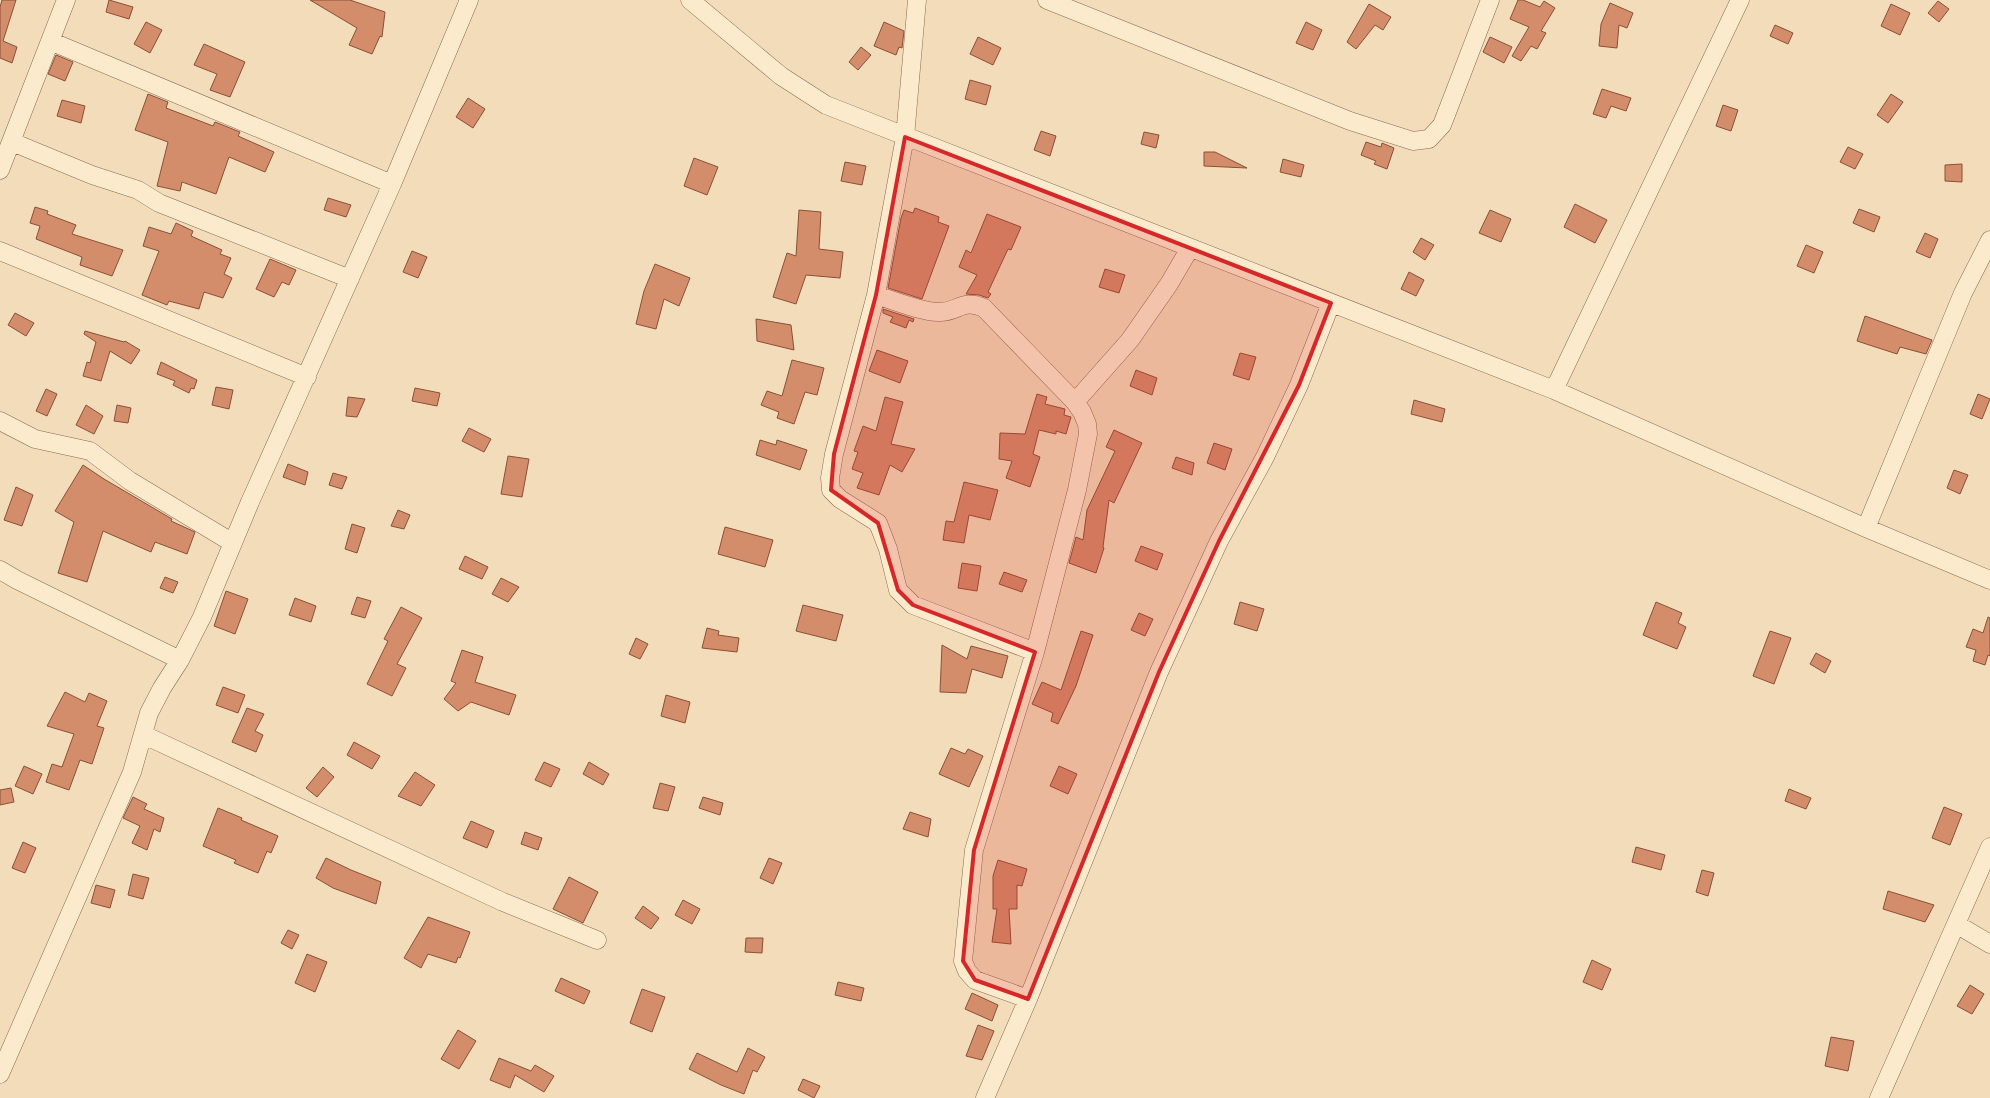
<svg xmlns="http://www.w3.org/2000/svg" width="1990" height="1098" font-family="Literata,serif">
	<rect width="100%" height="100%" fill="#f2dcb9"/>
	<path fill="#d48d6b" stroke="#8b5036" d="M 2,0 L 16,0 L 3,41 L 17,47 L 12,63 L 0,58 L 0,7 Z
		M 109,0 L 133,7 L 129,19 L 106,12 Z
		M 310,0 L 350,0 L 385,12 L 382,37 L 380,36 L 372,54 L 349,45 L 357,28 Z
		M 1518,0 L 1523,0 L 1540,7 L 1544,1 L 1555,8 L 1541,31 L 1546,33 L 1537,49 L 1531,46 L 1521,61 L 1512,56 L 1529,27 L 1510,19 Z
		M 1938,1 L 1949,9 L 1939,22 L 1928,13 Z
		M 1610,3 L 1633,13 L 1627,28 L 1619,25 L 1617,48 L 1599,46 L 1601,24 Z
		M 1369,4 L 1391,17 L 1383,30 L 1375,25 L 1356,49 L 1347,42 Z
		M 1891,4 L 1910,13 L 1900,35 L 1881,26 Z
		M 146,22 L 162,30 L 150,53 L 134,44 Z
		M 884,22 L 904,31 L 902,48 L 899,47 L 896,55 L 874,46 Z
		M 1306,22 L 1322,30 L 1313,50 L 1296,43 Z
		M 1775,25 L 1793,33 L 1788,44 L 1770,36 Z
		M 978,37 L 1001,48 L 993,65 L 970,54 Z
		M 1490,37 L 1512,47 L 1504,63 L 1483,52 Z
		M 204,44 L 245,62 L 230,97 L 210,90 L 217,74 L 194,65 Z
		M 861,47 L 871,55 L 858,70 L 849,62 Z
		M 56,55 L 73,62 L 65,81 L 48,74 Z
		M 970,80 L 991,86 L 986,105 L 965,99 Z
		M 1602,89 L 1631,98 L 1626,111 L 1611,106 L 1606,118 L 1593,114 Z
		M 148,94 L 168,102 L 166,108 L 213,126 L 215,122 L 240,132 L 238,136 L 274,152 L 265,172 L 229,157 L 216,194 L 182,182 L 180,191 L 157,186 L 168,142 L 135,130 Z
		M 1891,94 L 1903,102 L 1888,123 L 1877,115 Z
		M 468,98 L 485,109 L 473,128 L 456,117 Z
		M 62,100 L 85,106 L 81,123 L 57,116 Z
		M 1723,105 L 1738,110 L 1731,131 L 1716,126 Z
		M 1041,131 L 1056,136 L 1050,156 L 1034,150 Z
		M 1144,132 L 1159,135 L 1156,148 L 1141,144 Z
		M 1366,142 L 1381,147 L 1382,143 L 1394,148 L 1387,169 L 1374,164 L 1376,161 L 1361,155 Z
		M 1848,147 L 1863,154 L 1855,169 L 1840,162 Z
		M 1204,152 L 1215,152 L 1247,168 L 1204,166 Z
		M 694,158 L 718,167 L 707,195 L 684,186 Z
		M 1283,159 L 1304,165 L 1301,177 L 1280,172 Z
		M 845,162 L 866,166 L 862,185 L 841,181 Z
		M 1962,164 L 1962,182 L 1945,181 L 1945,165 Z
		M 328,198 L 351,205 L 346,217 L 324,210 Z
		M 1575,204 L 1607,220 L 1595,243 L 1564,227 Z
		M 35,207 L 48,211 L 47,214 L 76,225 L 72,234 L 123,250 L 112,276 L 80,265 L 82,257 L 36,239 L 40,226 L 30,223 Z
		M 915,208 L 939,217 L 938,222 L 949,226 L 922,299 L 888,288 L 901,218 L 904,210 L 913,213 Z
		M 1859,209 L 1880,217 L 1874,232 L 1853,223 Z
		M 799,210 L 821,212 L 819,249 L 843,252 L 840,278 L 806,275 L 796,304 L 773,297 L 787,253 L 796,256 Z
		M 1490,210 L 1511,219 L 1501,242 L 1479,233 Z
		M 987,214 L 1021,227 L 1011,250 L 1008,249 L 988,292 L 991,294 L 988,298 L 979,295 L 966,294 L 977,275 L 959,267 L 966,250 L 971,253 Z
		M 176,223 L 193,231 L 191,236 L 222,250 L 220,254 L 231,258 L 224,274 L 232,278 L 223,298 L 204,292 L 199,309 L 169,301 L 167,305 L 142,295 L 159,251 L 143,246 L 149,227 L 171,234 Z
		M 1925,233 L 1938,239 L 1930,258 L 1916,252 Z
		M 1421,238 L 1434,245 L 1425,260 L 1413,252 Z
		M 1806,245 L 1823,252 L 1814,273 L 1797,266 Z
		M 412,251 L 427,257 L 418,278 L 403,272 Z
		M 270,259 L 296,270 L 289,285 L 282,282 L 274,297 L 256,289 Z
		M 655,264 L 690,278 L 679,306 L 664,299 L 656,329 L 636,324 L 644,291 Z
		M 1105,269 L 1125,275 L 1119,293 L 1099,287 Z
		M 1409,272 L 1424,280 L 1416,296 L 1401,289 Z
		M 883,309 L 914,319 L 913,322 L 909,320 L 906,328 L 890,322 L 893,317 L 883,313 Z
		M 15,313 L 34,323 L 26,336 L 8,325 Z
		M 1865,316 L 1932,340 L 1926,354 L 1900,347 L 1897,354 L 1857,341 Z
		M 756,319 L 791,325 L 794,350 L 757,341 Z
		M 85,331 L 124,342 L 125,341 L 140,350 L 131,364 L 110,351 L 101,381 L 83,376 L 87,362 L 90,363 L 96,342 L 84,334 Z
		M 877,350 L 908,361 L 900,383 L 869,371 Z
		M 1240,353 L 1256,357 L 1249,380 L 1233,375 Z
		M 792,360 L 824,368 L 817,395 L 805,392 L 794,424 L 777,418 L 779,412 L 761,405 L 767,391 L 782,396 Z
		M 161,362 L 197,380 L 194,389 L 191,388 L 189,393 L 173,385 L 175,381 L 157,374 Z
		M 1136,370 L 1157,378 L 1152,395 L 1130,386 Z
		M 216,387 L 233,390 L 229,409 L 212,405 Z
		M 415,388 L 440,393 L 437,406 L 412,401 Z
		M 46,389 L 57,394 L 47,416 L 36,411 Z
		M 1037,394 L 1047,397 L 1045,404 L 1065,409 L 1064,415 L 1071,417 L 1066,434 L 1056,431 L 1056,434 L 1039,430 L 1033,454 L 1040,457 L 1030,487 L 1006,478 L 1012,461 L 999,459 L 1000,433 L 1025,434 Z
		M 1978,394 L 1990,399 L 1982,419 L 1970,414 Z
		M 348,397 L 365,399 L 357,417 L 346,416 Z
		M 885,397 L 903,402 L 891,444 L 915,449 L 902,472 L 890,465 L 879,495 L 857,488 L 863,473 L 852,469 L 858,452 L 854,451 L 863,426 L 876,431 Z
		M 1414,400 L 1445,409 L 1442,422 L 1411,414 Z
		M 86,405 L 103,416 L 94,434 L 76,425 Z
		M 117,405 L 131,408 L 128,423 L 114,421 Z
		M 469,428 L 491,439 L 484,452 L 462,441 Z
		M 1114,430 L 1142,443 L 1114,503 L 1109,500 L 1103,547 L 1104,548 L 1096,573 L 1069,563 L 1076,537 L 1083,540 L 1087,510 L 1115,451 L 1106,447 Z
		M 760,440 L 776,445 L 777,440 L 807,450 L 800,470 L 756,455 Z
		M 1214,443 L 1232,449 L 1225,470 L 1207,463 Z
		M 508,456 L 529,459 L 522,497 L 501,494 Z
		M 1176,457 L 1194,463 L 1192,475 L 1172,468 Z
		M 288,464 L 308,472 L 305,485 L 283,477 Z
		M 83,465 L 104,479 L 172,519 L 171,521 L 195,532 L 187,554 L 155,542 L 151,552 L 103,531 L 87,582 L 58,573 L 74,522 L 55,511 Z
		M 1954,470 L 1968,475 L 1960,494 L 1947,488 Z
		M 333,473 L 347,477 L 342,489 L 329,485 Z
		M 964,482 L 998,490 L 990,520 L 969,515 L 964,543 L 943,540 L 946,521 L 954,522 Z
		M 16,487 L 33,495 L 22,526 L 4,520 Z
		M 398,510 L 410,515 L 404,529 L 391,526 Z
		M 352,524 L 365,528 L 357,553 L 345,549 Z
		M 725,527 L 773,540 L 765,567 L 718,554 Z
		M 1141,546 L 1163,554 L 1157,570 L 1135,561 Z
		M 465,556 L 488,567 L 482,579 L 459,569 Z
		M 962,563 L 981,566 L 977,591 L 958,588 Z
		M 1004,572 L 1027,580 L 1022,592 L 999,584 Z
		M 165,577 L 178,582 L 173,593 L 160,588 Z
		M 501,578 L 519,587 L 508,602 L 492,594 Z
		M 226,591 L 248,599 L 235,634 L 214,626 Z
		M 357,597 L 371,601 L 365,618 L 351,614 Z
		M 295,598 L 316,606 L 311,622 L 289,615 Z
		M 1240,602 L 1264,609 L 1257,631 L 1234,624 Z
		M 1656,602 L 1682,613 L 1678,623 L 1686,627 L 1677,649 L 1643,635 Z
		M 803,605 L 843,615 L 836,641 L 796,631 Z
		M 401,607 L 422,618 L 397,664 L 406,668 L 392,696 L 367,684 L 388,641 L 384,639 Z
		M 1139,613 L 1153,619 L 1145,636 L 1131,630 Z
		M 1988,617 L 1990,618 L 1990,656 L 1988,655 L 1985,665 L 1973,661 L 1976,650 L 1966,647 L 1973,629 L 1983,633 Z
		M 707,628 L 719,631 L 718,635 L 739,638 L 737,652 L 702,648 Z
		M 1081,631 L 1093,635 L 1076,686 L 1058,724 L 1051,721 L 1053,713 L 1032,704 L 1042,682 L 1061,690 Z
		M 1770,631 L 1791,638 L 1774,684 L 1753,676 Z
		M 636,638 L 648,644 L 640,659 L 629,654 Z
		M 942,645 L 967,659 L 971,646 L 1008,656 L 1002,678 L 972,669 L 966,693 L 940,692 Z
		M 462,650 L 483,657 L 475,682 L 516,695 L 509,715 L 471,702 L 458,711 L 444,699 L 456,683 L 451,681 Z
		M 1816,653 L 1831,661 L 1825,673 L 1810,664 Z
		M 223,687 L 245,695 L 238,713 L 216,705 Z
		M 65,692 L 85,702 L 89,693 L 107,701 L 97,726 L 104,728 L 92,764 L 80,760 L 69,790 L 46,782 L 52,764 L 62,767 L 74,734 L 47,726 Z
		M 666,695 L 690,702 L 685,723 L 661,716 Z
		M 247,708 L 264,714 L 255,731 L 263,735 L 256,752 L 232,742 Z
		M 354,742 L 380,756 L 372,769 L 347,755 Z
		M 951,748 L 965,754 L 968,749 L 983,756 L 969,787 L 939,774 Z
		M 544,762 L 560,769 L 551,787 L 535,780 Z
		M 589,762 L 609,774 L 603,785 L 583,774 Z
		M 24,766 L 42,774 L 33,794 L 15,786 Z
		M 1059,766 L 1077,774 L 1068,794 L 1050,786 Z
		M 323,767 L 334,777 L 317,797 L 306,788 Z
		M 415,772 L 435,785 L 421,806 L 398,796 Z
		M 660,783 L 675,787 L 668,811 L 653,808 Z
		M 11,788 L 14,802 L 0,805 L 0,790 Z
		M 1789,789 L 1811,798 L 1806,809 L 1785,801 Z
		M 133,797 L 147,804 L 144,809 L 164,818 L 160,832 L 154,829 L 147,850 L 132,843 L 140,826 L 123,818 Z
		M 703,797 L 723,803 L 720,815 L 699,808 Z
		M 1944,807 L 1962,814 L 1950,845 L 1932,838 Z
		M 218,808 L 242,818 L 241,820 L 278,836 L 271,853 L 267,851 L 258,873 L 234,863 L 236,860 L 203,846 Z
		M 910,812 L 931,819 L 928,837 L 903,829 Z
		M 471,821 L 494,831 L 487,848 L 463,838 Z
		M 525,832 L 542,838 L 538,850 L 521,844 Z
		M 23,842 L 36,848 L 25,873 L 12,868 Z
		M 1636,847 L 1665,855 L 1661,870 L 1632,862 Z
		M 326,858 L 351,870 L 381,882 L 376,904 L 333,888 L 316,878 Z
		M 769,858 L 782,863 L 773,884 L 760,878 Z
		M 998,860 L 1027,869 L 1022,886 L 1017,885 L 1017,909 L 1009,909 L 1011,944 L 992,942 L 997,909 L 993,909 L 993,876 Z
		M 1702,870 L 1714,873 L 1708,896 L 1696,892 Z
		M 133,874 L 149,878 L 143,899 L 128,895 Z
		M 569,877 L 598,892 L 583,923 L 553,909 Z
		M 96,885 L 115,890 L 110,908 L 91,903 Z
		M 1888,891 L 1934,905 L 1925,922 L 1883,909 Z
		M 683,900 L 700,909 L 692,924 L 675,915 Z
		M 643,906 L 659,918 L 651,929 L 635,918 Z
		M 428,917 L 470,932 L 460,958 L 458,957 L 456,963 L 428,954 L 421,968 L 404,958 Z
		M 288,930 L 299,935 L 292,949 L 281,943 Z
		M 746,938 L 763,938 L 762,953 L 745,952 Z
		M 307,954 L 327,962 L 315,992 L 295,983 Z
		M 1592,960 L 1611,969 L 1602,990 L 1583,982 Z
		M 561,978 L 590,991 L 584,1004 L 555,991 Z
		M 838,982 L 864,988 L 861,1001 L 835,995 Z
		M 1970,985 L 1984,994 L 1972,1014 L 1957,1006 Z
		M 642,989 L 665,997 L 652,1032 L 630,1023 Z
		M 972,993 L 998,1005 L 992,1021 L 965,1009 Z
		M 978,1025 L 994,1031 L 982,1060 L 966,1056 Z
		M 458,1030 L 476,1041 L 459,1069 L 441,1059 Z
		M 1831,1037 L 1854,1041 L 1848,1071 L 1825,1066 Z
		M 748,1048 L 765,1057 L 757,1072 L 753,1070 L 744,1094 L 721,1085 L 689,1069 L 697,1053 L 737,1072 Z
		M 499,1058 L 531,1071 L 535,1065 L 554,1076 L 544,1092 L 515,1075 L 510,1088 L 490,1080 Z
		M 803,1079 L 820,1086 L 814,1098 L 798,1090 Z"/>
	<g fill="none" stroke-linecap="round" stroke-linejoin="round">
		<g stroke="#8a6b52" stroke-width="19">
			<path id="minor" d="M 690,0 L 781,76 L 826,105 L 1554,390 L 1866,528 L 1990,580
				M 917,0 L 905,137 L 876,295 L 834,454 L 830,478 L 831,490 L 840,499 L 878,523 L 888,549 L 898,590 L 913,605 L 1035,652
				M 1047,0 L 1350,121 L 1413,141 L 1429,139 L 1442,125 L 1490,0
				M 50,41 L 392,184
				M 12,142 L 92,175 L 138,190 L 159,203 L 350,279
				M 0,170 L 66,0
				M 0,251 L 307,377
				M 876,295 C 892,300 924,313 940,312 C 958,312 963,298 984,308 L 1075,402 L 1082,412 L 1087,424 L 1088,434 L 1077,490 L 1035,652 L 974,850 L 963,961 L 967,971 L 975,980 L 1028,999
				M 1554,390 L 1740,0
				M 1075,402 L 1130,340 L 1169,284 L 1190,248
				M 0,421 L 35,439 L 90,451 L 130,481 L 233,543
				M 1866,528 L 1963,293 L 1990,240
				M 0,570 L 17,580 L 180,660
				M 144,735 L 503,902 L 597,940
				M 1956,924 L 1990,944
				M 0,1074 L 132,772 L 149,713 L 162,688 L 180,660 L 202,617 L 250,502 L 392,184 L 469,0
				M 985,1098 L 1028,999 L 1159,672 L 1219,541 L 1265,457 L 1299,385 L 1331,303
				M 1879,1098 L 1990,847"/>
		</g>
		<use href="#minor" stroke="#fceacd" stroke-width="18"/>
	</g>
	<path fill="#d62828" fill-opacity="0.2" stroke="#d62828" stroke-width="4" stroke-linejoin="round" d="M 905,137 L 1331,303 L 1299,385 L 1219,541 L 1159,672 L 1028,999 L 975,980 L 963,961 L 974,850 L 1035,652 L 913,605 L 898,590 L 878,523 L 831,490 L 834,454 L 876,295 Z"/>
</svg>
